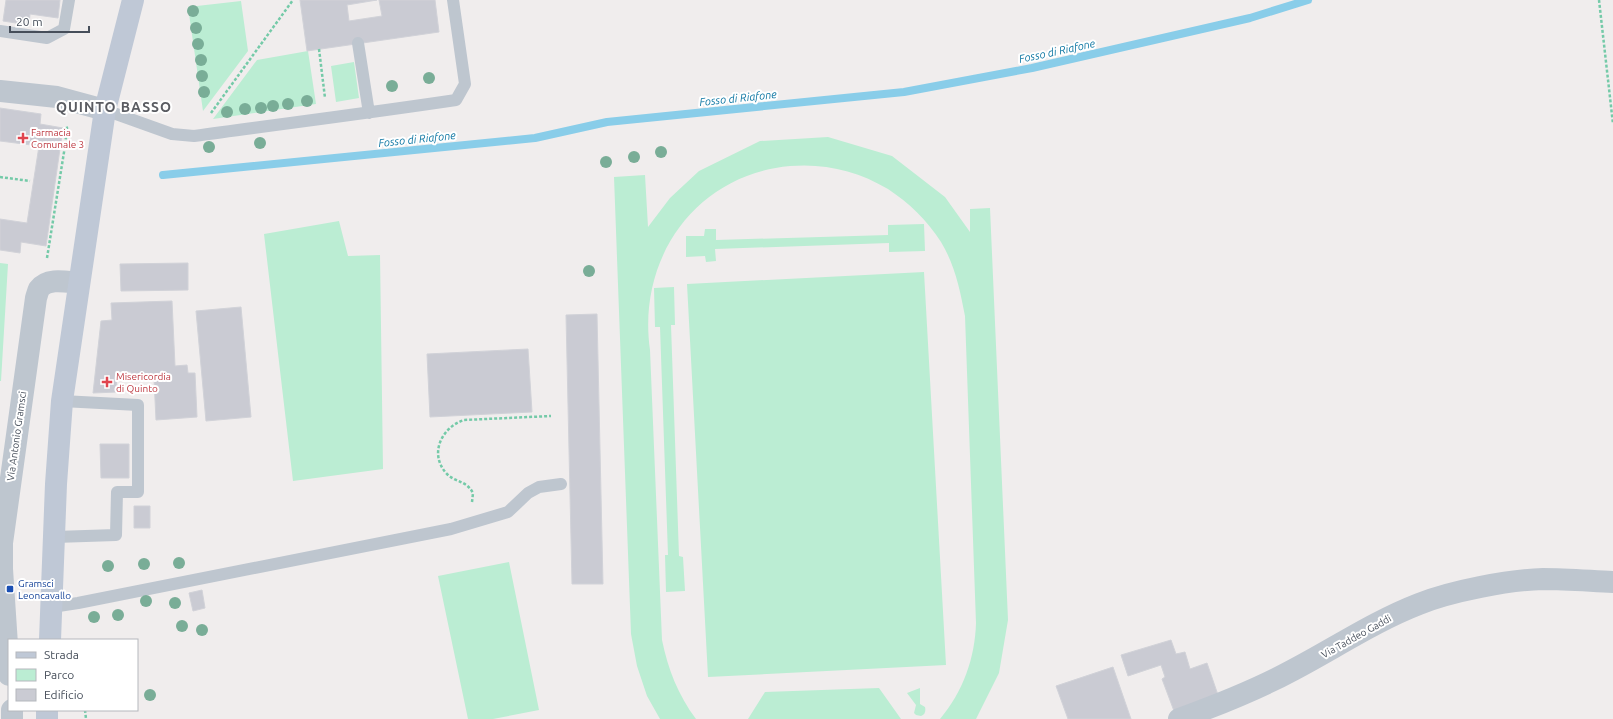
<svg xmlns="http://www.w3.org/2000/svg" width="1613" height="719" font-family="Ubuntu,sans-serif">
	<rect width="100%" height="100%" fill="#f0eded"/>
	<path fill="#bbedd3" d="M 241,1 L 248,51 L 203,111 L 188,7 Z
		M 308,51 L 316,104 L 213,119 L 257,60 Z
		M 354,62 L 359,98 L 336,102 L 331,66 Z
		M 828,137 L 892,156 L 945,197 L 970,232 L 970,209 L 990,208 L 1008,620 L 999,673 L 976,719 L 940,719 C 963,692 975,658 976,623 L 965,316 C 960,290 955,265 941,242 C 927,220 909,203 888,189 C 858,171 825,163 790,166 C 695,175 637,259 650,350 L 662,640 C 668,669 678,695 696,719 L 660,719 L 647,696 L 637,666 L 631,634 L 614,177 L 645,175 L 648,227 L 670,198 L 699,171 L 760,141 Z
		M 339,221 L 348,256 L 380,255 L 383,469 L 293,481 L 264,234 Z
		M 924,224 L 925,251 L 889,252 L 889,243 L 715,249 L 716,261 L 706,262 L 705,256 L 686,257 L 686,236 L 704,236 L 705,229 L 716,229 L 716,240 L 888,235 L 888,225 Z
		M 0,263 L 8,264 L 1,381 L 0,381 Z
		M 924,272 L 946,665 L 708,677 L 687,284 Z
		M 674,287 L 675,325 L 671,325 L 679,556 L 683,557 L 685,591 L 666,592 L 665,555 L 668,555 L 660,327 L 655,327 L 654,288 Z
		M 509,562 L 539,710 L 493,719 L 468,719 L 438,576 Z
		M 879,688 L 901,719 L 748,719 L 765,692 Z
		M 920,688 L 920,704 L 925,707 C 926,711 925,715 921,716 L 916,715 L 914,713 L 916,705 L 907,693 Z"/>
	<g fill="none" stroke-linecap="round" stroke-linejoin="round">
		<path stroke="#89cde9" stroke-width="8" d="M 163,175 L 535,138 L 607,122 L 904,92 L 1032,68 L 1250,18 L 1308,0"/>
	</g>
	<path fill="#cacbd3" stroke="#d1d2d8" d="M 6,0 L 60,0 L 58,18 L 30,14 L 29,25 L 3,21 Z
		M 300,0 L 377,0 L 347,5 L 349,21 L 382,16 L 379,0 L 435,0 L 439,32 L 307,51 Z
		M 0,108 L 41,114 L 40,124 L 63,128 L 46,246 L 21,242 L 20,253 L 0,250 L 0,219 L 27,223 L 39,146 L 0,141 Z
		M 188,263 L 188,290 L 121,291 L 120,264 Z
		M 172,301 L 175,366 L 187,365 L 188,373 L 195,373 L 197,417 L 156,420 L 154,379 L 131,379 L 131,372 L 116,371 L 117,392 L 93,393 L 101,321 L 112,320 L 111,303 Z
		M 241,307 L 251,417 L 206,421 L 196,311 Z
		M 597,314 L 603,584 L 572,584 L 566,315 Z
		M 528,349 L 532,412 L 430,417 L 427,354 Z
		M 100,444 L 129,444 L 129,478 L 101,478 Z
		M 134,506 L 150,506 L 150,528 L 134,528 Z
		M 202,590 L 205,608 L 193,611 L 189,593 Z
		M 1171,640 L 1176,654 L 1185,652 L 1190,669 L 1207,663 L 1218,695 L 1174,711 L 1162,679 L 1165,677 L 1161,665 L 1128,676 L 1121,655 Z
		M 1113,667 L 1131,719 L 1068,719 L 1056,686 Z"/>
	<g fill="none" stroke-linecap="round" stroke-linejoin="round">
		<path stroke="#74caa8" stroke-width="2.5" stroke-dasharray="3 2" stroke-linecap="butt" d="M 1599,0 L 1613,124
			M 319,49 L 325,98
			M 211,113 L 293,0
			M 0,177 L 30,181
			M 47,258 L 65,146 L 67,128 L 66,125
			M 472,502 L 473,493 C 466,480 456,483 447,474 C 428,454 442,427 464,420 L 551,416
			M 85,710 L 86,719"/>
		<path stroke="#bec6cf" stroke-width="12" d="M 0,31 L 47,38 L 64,29 L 69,0
			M 358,43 L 369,113
			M 105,110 L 172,134 L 194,136 C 281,124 369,113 456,100 L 465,84 L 453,0
			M 55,537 L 116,535 L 117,492 L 138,492 L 138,405 L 62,401
			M 52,607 L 78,603 L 451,529 L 508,512 L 528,493 L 539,487 L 561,484"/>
		<path stroke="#bec6cf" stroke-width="22" d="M 0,91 L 57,97 L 105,110
			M 9,675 L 2,569 L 2,543 L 36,298 C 37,295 38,291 39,289 C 48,277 67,282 79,283
			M 12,710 L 12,719
			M 1179,719 C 1218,705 1256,690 1293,670 C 1335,648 1375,621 1419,604 C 1451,591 1509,580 1543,579 C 1567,579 1590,581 1613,582"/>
		<path stroke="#bfc8d6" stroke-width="22" d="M 50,640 L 56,484 L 62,401 L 105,110 L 133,0
			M 47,719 L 47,710"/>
	</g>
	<g fill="#79ad97">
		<circle cx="193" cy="11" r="6"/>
		<circle cx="196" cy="28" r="6"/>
		<circle cx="198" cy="44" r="6"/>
		<circle cx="201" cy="60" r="6"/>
		<circle cx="202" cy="76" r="6"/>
		<circle cx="429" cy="78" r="6"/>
		<circle cx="392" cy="86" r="6"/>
		<circle cx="204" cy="92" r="6"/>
		<circle cx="307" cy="101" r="6"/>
		<circle cx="288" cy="104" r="6"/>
		<circle cx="273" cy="106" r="6"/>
		<circle cx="261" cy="108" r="6"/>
		<circle cx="245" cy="109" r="6"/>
		<circle cx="227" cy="112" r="6"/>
		<circle cx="260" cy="143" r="6"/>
		<circle cx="209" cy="147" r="6"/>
		<circle cx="661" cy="152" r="6"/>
		<circle cx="634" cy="157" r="6"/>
		<circle cx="606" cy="162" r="6"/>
		<circle cx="589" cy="271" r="6"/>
		<circle cx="179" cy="563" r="6"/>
		<circle cx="144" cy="564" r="6"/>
		<circle cx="108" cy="566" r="6"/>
		<circle cx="146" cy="601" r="6"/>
		<circle cx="175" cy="603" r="6"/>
		<circle cx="118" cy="615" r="6"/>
		<circle cx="94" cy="617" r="6"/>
		<circle cx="182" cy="626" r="6"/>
		<circle cx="202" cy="630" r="6"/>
		<circle cx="150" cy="695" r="6"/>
	</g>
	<g fill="#e0444e" stroke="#fff" stroke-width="1.5">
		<path d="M21 132h4v4h4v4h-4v4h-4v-4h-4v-4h4z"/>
		<path d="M105 376h4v4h4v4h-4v4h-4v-4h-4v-4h4z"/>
	</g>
	<rect fill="#1a4fb4" stroke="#fff" stroke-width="1.5" x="6" y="585" width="8" height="8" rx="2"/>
	<g text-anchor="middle" stroke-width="4" stroke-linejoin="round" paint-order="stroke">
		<g font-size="10" fill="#be3a42" stroke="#fff" text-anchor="start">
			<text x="31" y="136">Farmacia<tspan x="31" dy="12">Comunale 3</tspan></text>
			<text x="116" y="380">Misericordia<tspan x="116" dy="12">di Quinto</tspan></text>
		</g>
		<g font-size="10" fill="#464e5a" stroke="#fff">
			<text transform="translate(16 436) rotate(-82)" y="4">Via Antonio Gramsci</text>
			<text transform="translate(1356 636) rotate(-29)" y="4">Via Taddeo Gaddi</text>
		</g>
		<g font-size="10" fill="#164399" stroke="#fff" text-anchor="start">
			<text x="18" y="587">Gramsci<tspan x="18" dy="12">Leoncavallo</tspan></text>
		</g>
		<g font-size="11" font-style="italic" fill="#0f77a3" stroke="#fff">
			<text transform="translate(1057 51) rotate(-12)" y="4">Fosso di Riafone</text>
			<text transform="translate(738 98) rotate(-6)" y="4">Fosso di Riafone</text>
			<text transform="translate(417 139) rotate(-6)" y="4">Fosso di Riafone</text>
		</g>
		<g font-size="14" font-weight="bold" letter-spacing="1" fill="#5a5c62" stroke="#fff">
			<text x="114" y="112">QUINTO BASSO</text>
		</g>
	</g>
	<rect x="8" y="639" width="130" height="72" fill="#ffffff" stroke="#b5b8bd"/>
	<rect x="16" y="652" width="20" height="6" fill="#bfc8d6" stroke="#b5b8bd"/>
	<text x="44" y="659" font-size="12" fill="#464e5a">Strada</text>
	<rect x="16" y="669" width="20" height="12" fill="#bbedd3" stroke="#b5b8bd"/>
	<text x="44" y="679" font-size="12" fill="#464e5a">Parco</text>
	<rect x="16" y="689" width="20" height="12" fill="#cacbd3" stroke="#b5b8bd"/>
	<text x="44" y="699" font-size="12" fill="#464e5a">Edificio</text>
	<path d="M10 26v6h79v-6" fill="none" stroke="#464e5a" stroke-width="2"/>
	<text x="16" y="26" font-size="12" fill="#464e5a" stroke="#ffffff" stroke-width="3" paint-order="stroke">20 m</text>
</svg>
